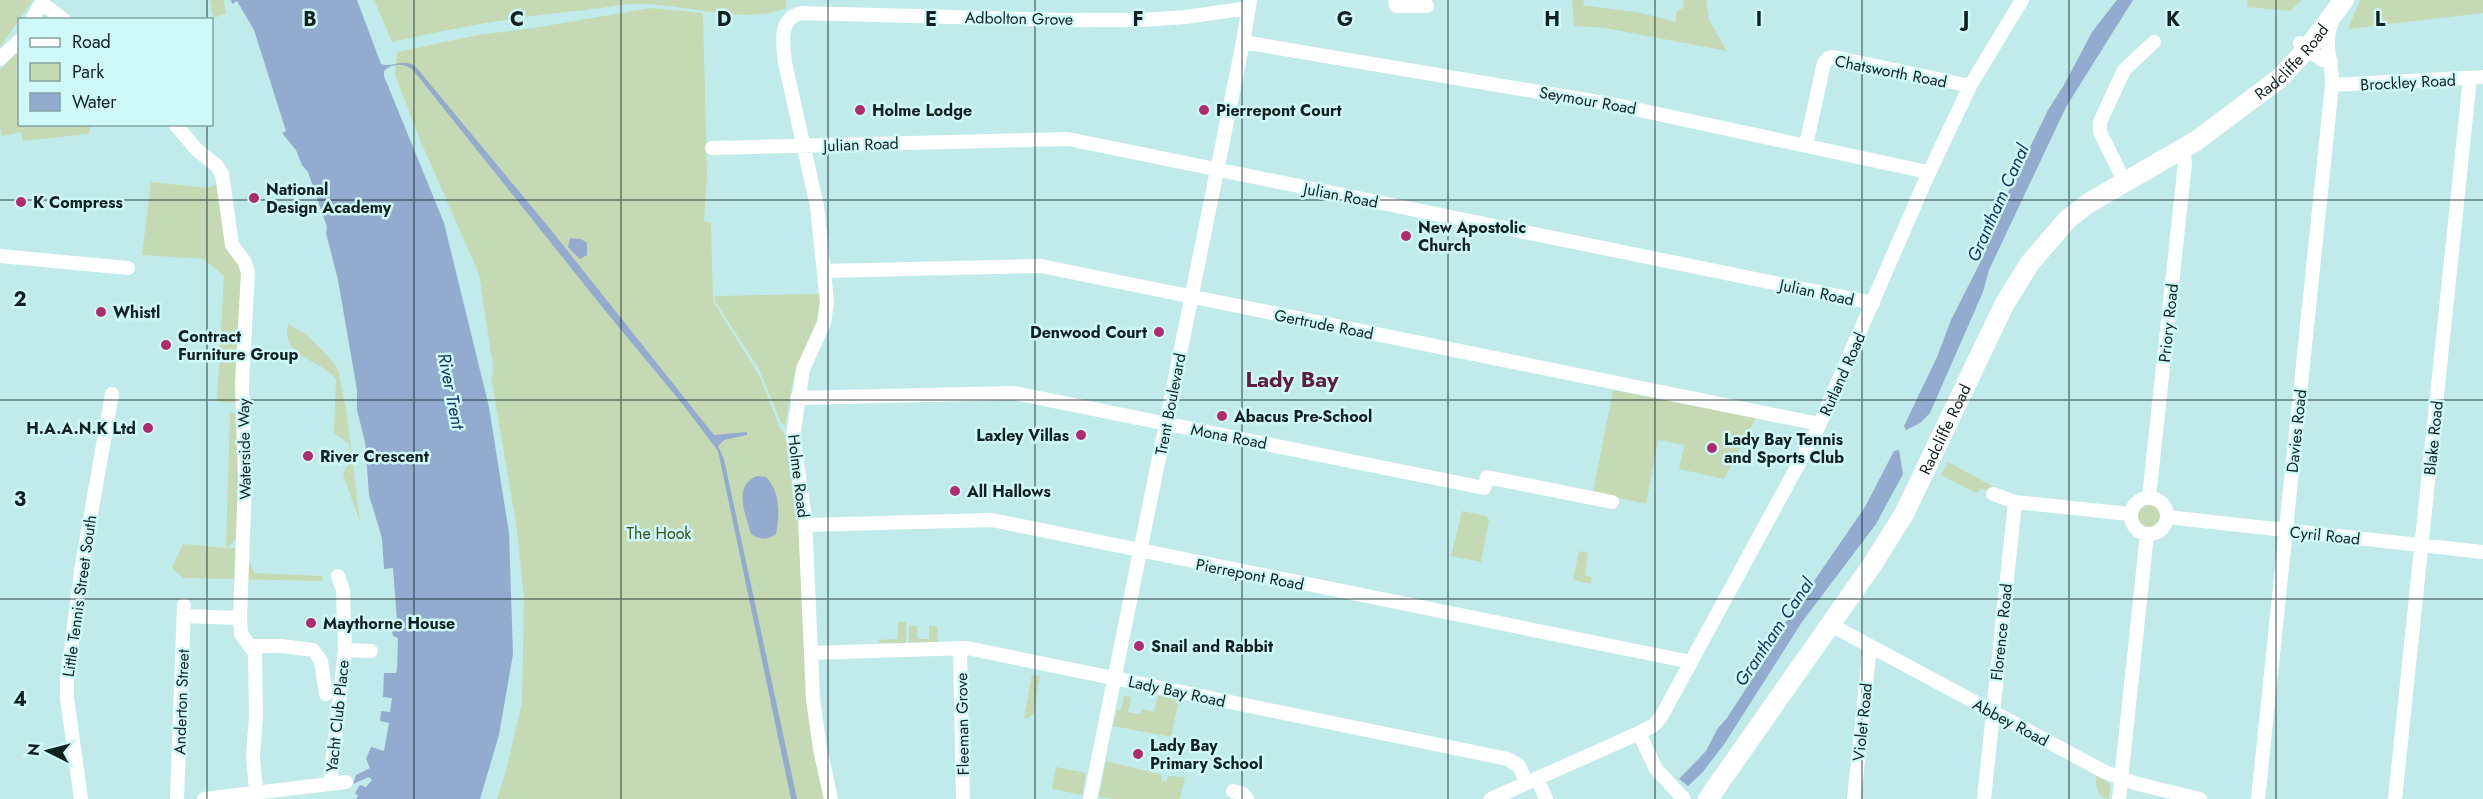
<svg xmlns="http://www.w3.org/2000/svg" width="2483" height="799" font-family="Jost,sans-serif">
	<rect width="100%" height="100%" fill="#c1ebea"/>
	<path fill="#c5dab4" d="M 0,0 L 33,0 L 0,47 Z
		M 210,0 L 224,0 L 226,14 L 213,18 Z
		M 374,0 L 786,0 L 786,8 C 746,25 687,5 645,4 C 626,3 605,8 586,10 C 521,16 456,27 392,42 Z
		M 1572,0 L 1584,0 L 1583,5 L 1641,13 L 1676,22 L 1676,12 L 1683,8 L 1684,0 L 1706,0 L 1709,20 L 1727,51 L 1605,28 L 1574,26 Z
		M 2248,0 L 2302,0 L 2290,11 L 2247,7 Z
		M 2360,0 L 2483,0 L 2483,13 L 2348,29 Z
		M 650,8 L 703,13 L 707,175 L 704,221 L 711,223 L 713,301 L 760,377 L 780,428 L 787,437 L 802,525 L 826,799 L 497,799 L 506,771 L 522,702 L 524,597 L 516,523 L 491,377 L 494,373 L 479,274 L 421,142 L 395,75 L 397,52 L 478,35 L 534,28 Z
		M 19,50 L 20,124 L 90,125 L 89,134 L 23,141 L 21,132 L 2,136 L 0,129 L 0,70 Z
		M 151,182 L 207,188 L 220,183 C 222,205 219,255 242,264 L 243,269 L 236,403 L 234,403 L 217,401 L 224,276 L 204,259 L 142,255 Z
		M 820,294 L 819,323 L 793,381 L 785,425 L 781,423 L 759,369 L 715,301 L 714,296 Z
		M 288,324 L 307,335 L 328,356 L 338,369 L 347,415 L 360,522 L 343,474 L 351,458 L 349,444 L 334,433 L 334,429 L 336,379 C 321,359 280,358 288,324 Z
		M 1613,390 L 1756,418 L 1724,479 L 1679,469 L 1684,445 L 1658,440 L 1646,504 L 1593,492 Z
		M 230,412 L 238,415 L 242,464 L 238,537 L 227,548 L 244,548 L 254,573 L 322,576 L 323,581 L 183,578 L 172,568 L 183,544 L 226,548 Z
		M 1948,462 L 1996,488 L 1994,492 L 1981,489 L 1976,493 L 1941,475 Z
		M2136 515a12 12 0 1 1 24 0a12 12 0 1 1-24 0Z
		M 1462,511 L 1486,516 L 1489,520 L 1481,562 L 1451,556 Z
		M 1579,551 L 1588,553 L 1585,575 L 1592,577 L 1591,584 L 1573,580 Z
		M 898,622 L 906,622 L 906,643 L 879,643 L 879,640 L 898,639 Z
		M 909,625 L 917,626 L 918,639 L 929,639 L 929,626 L 937,626 L 938,642 L 909,643 Z
		M 1032,675 L 1040,676 L 1034,712 L 1029,718 L 1024,718 Z
		M 1158,695 L 1179,700 L 1171,737 L 1113,726 L 1117,710 L 1121,710 L 1124,696 L 1131,697 L 1128,712 L 1140,714 L 1142,709 L 1154,712 Z
		M 1106,761 L 1162,775 L 1161,781 L 1166,782 L 1168,776 L 1185,777 L 1180,799 L 1113,799 L 1099,797 Z
		M 1056,767 L 1086,773 L 1082,795 L 1052,789 Z
		M 2096,775 L 2110,784 L 2109,799 C 2098,799 2095,785 2096,775 Z"/>
	<path fill="#93abcf" d="M 231,0 L 357,0 L 381,64 C 393,68 404,57 416,67 L 551,230 L 714,435 L 747,432 L 747,435 L 724,440 L 718,446 L 724,459 L 797,799 L 791,799 L 718,451 L 684,406 L 603,308 L 413,70 C 404,63 392,63 384,71 L 384,76 L 444,223 L 489,407 L 509,533 L 513,654 L 499,735 L 480,799 L 356,799 L 358,796 L 355,793 L 360,785 L 366,787 L 372,780 L 369,777 L 353,784 L 356,775 L 370,768 L 366,759 L 371,747 L 384,751 L 389,723 L 380,721 L 381,711 L 390,712 L 392,698 L 383,697 L 384,673 L 396,673 L 397,670 L 398,638 L 393,636 L 390,621 L 397,620 L 393,568 L 384,569 L 382,538 L 369,495 L 365,442 L 357,410 L 357,390 L 338,280 L 326,233 L 327,227 L 308,172 L 302,165 L 296,150 L 282,133 L 286,131 L 254,30 L 237,1 L 232,4 Z
		M 2117,0 L 2133,0 L 2066,107 L 1989,270 L 1983,292 L 1930,413 L 1920,423 L 1906,430 L 1904,426 L 1937,357 L 1951,320 L 1984,255 L 1996,217 L 2048,110 L 2064,85 L 2092,32 Z
		M 570,238 L 581,239 L 587,243 L 587,255 L 580,259 L 568,247 Z
		M 1899,450 L 1903,474 L 1876,524 L 1802,622 L 1725,743 L 1702,773 L 1688,786 L 1679,779 L 1706,751 L 1718,728 L 1727,718 L 1760,667 L 1774,639 L 1865,507 L 1894,451 Z
		M 757,476 L 766,477 C 780,490 780,516 776,534 C 767,540 760,540 751,534 C 746,516 732,485 757,476 Z"/>
	<g fill="none" stroke-linecap="round" stroke-linejoin="round">
		<path stroke="#fff" stroke-width="14" d="M 1395,0 L 1396,6 L 1427,6
			M 42,3 L 64,20
			M 32,20 L 43,0
			M 1243,42 L 1616,105 L 1923,171 L 1927,177
			M 2300,43 L 2322,60 L 2331,62
			M 0,59 L 20,40
			M 2332,85 L 2483,77
			M 175,124 L 196,149 L 217,166 L 222,174 L 232,245 L 244,261 L 248,272 L 242,383 L 245,481 L 240,618 L 241,634 L 255,653 L 256,716 L 253,756 L 256,792
			M 1806,145 L 1824,63 L 1828,58 L 1834,57 L 1970,86
			M 712,148 L 1068,139 L 1873,303
			M 2124,181 L 2100,132 L 2100,122 L 2124,70 L 2154,42
			M 0,256 L 128,268
			M 825,271 L 1041,266 L 1819,424
			M 797,398 L 1014,393 L 1484,488 L 1487,477 L 1612,502
			M 1993,494 L 2015,502 L 2130,514
			M 2149,497 L 2185,163 L 2183,149
			M2131 516a18 18 0 1 1 36 0a18 18 0 1 1-36 0Z
			M 2167,517 L 2483,552
			M 806,525 L 992,520 L 1691,662
			M 184,616 L 240,618
			M 1831,625 L 2105,772 L 2138,784 L 2200,799
			M 252,648 L 255,646 L 281,646 L 313,650 L 321,661 L 326,694
			M 960,649 L 963,799
			M 345,650 L 371,651
			M 811,653 L 967,648 L 1508,759 L 1519,766 L 1527,783
			M 1639,733 L 1656,769 L 1684,799
			M 1537,778 L 1546,799
			M 330,783 L 345,650 L 343,590 L 338,576
			M 1233,791 L 1243,794 L 1247,799
			M 81,799 L 67,698 L 67,679 L 82,565 L 112,394
			M 177,799 L 184,605
			M 204,799 L 346,782
			M 831,799 L 820,749 L 813,699 L 805,518 L 793,437 L 803,369 L 824,323 L 827,302 L 817,206 L 785,63 C 783,43 778,19 801,13 L 1062,20 L 1142,20 L 1185,17 L 1249,8
			M 1090,799 L 1243,42 L 1250,0
			M 1491,799 L 1639,733 L 1654,725 L 1661,717 L 1816,432 L 1927,177 L 1970,86 L 2022,0
			M 1854,799 L 1870,646
			M 1984,799 L 2015,502
			M 2119,799 L 2147,534
			M 2258,799 L 2332,85 C 2333,62 2322,44 2332,22
			M 2395,799 L 2470,78"/>
		<path stroke="#fff" stroke-width="20" id="s1" d="M 1708,799 L 1872,565 L 1904,514 L 2005,303 L 2030,263 L 2067,220 L 2087,204 L 2196,141 L 2280,78 L 2307,49 L 2344,0"/>
	</g>
	<path fill="none" stroke="#112121" stroke-width="1.5" stroke-opacity="0.55" d="M 207,0 L 207,20M 414,0 L 414,799M 621,0 L 621,799M 828,0 L 828,799M 1035,0 L 1035,799M 1242,0 L 1242,799M 1448,0 L 1448,799M 1655,0 L 1655,799M 1862,0 L 1862,799M 2069,0 L 2069,799M 2276,0 L 2276,799M 207,124 L 207,799M 0,200 L 2483,200M 0,400 L 2483,400M 0,599 L 2483,599"/>
	<g fill="#b02a70" stroke="#cef9f8" stroke-width="2">
		<circle cx="860" cy="110" r="6"/>
		<circle cx="1204" cy="110" r="6"/>
		<circle cx="254" cy="198" r="6"/>
		<circle cx="21" cy="202" r="6"/>
		<circle cx="1406" cy="236" r="6"/>
		<circle cx="101" cy="312" r="6"/>
		<circle cx="1159" cy="332" r="6"/>
		<circle cx="166" cy="345" r="6"/>
		<circle cx="1222" cy="416" r="6"/>
		<circle cx="148" cy="428" r="6"/>
		<circle cx="1081" cy="435" r="6"/>
		<circle cx="1712" cy="448" r="6"/>
		<circle cx="308" cy="456" r="6"/>
		<circle cx="955" cy="491" r="6"/>
		<circle cx="311" cy="623" r="6"/>
		<circle cx="1139" cy="646" r="6"/>
		<circle cx="1138" cy="754" r="6"/>
	</g>
	<g text-anchor="middle" stroke-width="5" stroke-linejoin="round" paint-order="stroke">
		<g font-size="16" fill="#112121" stroke="#cef9f8">
			<text transform="translate(1019 18) rotate(1)" y="6">Adbolton Grove</text>
			<text dy="6" stroke="none"><textPath href="#s1" startOffset="960">Radcliffe Road</textPath></text>
			<text transform="translate(1891 71) rotate(11)" y="6">Chatsworth Road</text>
			<text transform="translate(2408 82) rotate(-3)" y="6">Brockley Road</text>
			<text transform="translate(1588 100) rotate(10)" y="6">Seymour Road</text>
			<text transform="translate(861 144) rotate(-2)" y="6">Julian Road</text>
			<text transform="translate(1341 195) rotate(11)" y="6">Julian Road</text>
			<text transform="translate(1817 292) rotate(12)" y="6">Julian Road</text>
			<text transform="translate(2168 323) rotate(-84)" y="6">Priory Road</text>
			<text transform="translate(1324 324) rotate(11)" y="6">Gertrude Road</text>
			<text transform="translate(1842 374) rotate(-66)" y="6">Rutland Road</text>
			<text transform="translate(1170 404) rotate(-79)" y="6">Trent Boulevard</text>
			<text dy="6" stroke="none"><textPath href="#s1" startOffset="440">Radcliffe Road</textPath></text>
			<text transform="translate(2296 431) rotate(-84)" y="6">Davies Road</text>
			<text transform="translate(1229 436) rotate(11)" y="6">Mona Road</text>
			<text transform="translate(2433 438) rotate(-84)" y="6">Blake Road</text>
			<text transform="translate(244 449) rotate(-91)" y="6">Waterside Way</text>
			<text transform="translate(799 476) rotate(83)" y="6">Holme Road</text>
			<text transform="translate(2325 535) rotate(6)" y="6">Cyril Road</text>
			<text transform="translate(1250 574) rotate(11)" y="6">Pierrepont Road</text>
			<text transform="translate(79 596) rotate(-82)" y="6">Little Tennis Street South</text>
			<text transform="translate(2001 632) rotate(-84)" y="6">Florence Road</text>
			<text transform="translate(1177 691) rotate(12)" y="6">Lady Bay Road</text>
			<text transform="translate(181 702) rotate(-88)" y="6">Anderton Street</text>
			<text transform="translate(337 716) rotate(-84)" y="6">Yacht Club Place</text>
			<text transform="translate(1862 722) rotate(-84)" y="6">Violet Road</text>
			<text transform="translate(2011 722) rotate(28)" y="6">Abbey Road</text>
			<text transform="translate(962 724) rotate(-91)" y="6">Fleeman Grove</text>
		</g>
		<g font-size="16" font-weight="bold" fill="#112121" stroke="#cef9f8" text-anchor="start">
			<text x="872" y="116">Holme Lodge</text>
			<text x="1216" y="116">Pierrepont Court</text>
			<text x="266" y="195">National<tspan x="266" dy="18">Design Academy</tspan></text>
			<text x="33" y="208">K Compress</text>
			<text x="1418" y="233">New Apostolic<tspan x="1418" dy="18">Church</tspan></text>
			<text x="113" y="318">Whistl</text>
			<text x="1147" y="338" text-anchor="end">Denwood Court</text>
			<text x="178" y="342">Contract<tspan x="178" dy="18">Furniture Group</tspan></text>
			<text x="1234" y="422">Abacus Pre-School</text>
			<text x="136" y="434" text-anchor="end">H.A.A.N.K Ltd</text>
			<text x="1069" y="441" text-anchor="end">Laxley Villas</text>
			<text x="1724" y="445">Lady Bay Tennis<tspan x="1724" dy="18">and Sports Club</tspan></text>
			<text x="320" y="462">River Crescent</text>
			<text x="967" y="497">All Hallows</text>
			<text x="323" y="629">Maythorne House</text>
			<text x="1151" y="652">Snail and Rabbit</text>
			<text x="1150" y="751">Lady Bay<tspan x="1150" dy="18">Primary School</tspan></text>
		</g>
		<g font-size="16" fill="#354f16" stroke="#cef9f8">
			<text x="659" y="539">The Hook</text>
		</g>
		<g font-size="18" font-style="italic" fill="#12315e" stroke="#cef9f8">
			<text transform="translate(1998 203) rotate(-66)" y="6">Grantham Canal</text>
			<text transform="translate(451 391) rotate(79)" y="6">River Trent</text>
			<text transform="translate(1774 632) rotate(-56)" y="6">Grantham Canal</text>
		</g>
		<g font-size="22" font-weight="bold" fill="#5f1e3d" stroke="#cef9f8">
			<text x="1292" y="387">Lady Bay</text>
		</g>
	</g>
	<g font-size="20" text-anchor="middle" font-weight="bold" fill="#112121" stroke="#cef9f8" stroke-width="5" stroke-linejoin="round" paint-order="stroke">
		<text x="310" y="26">B</text>
		<text x="517" y="26">C</text>
		<text x="724" y="26">D</text>
		<text x="931" y="26">E</text>
		<text x="1138" y="26">F</text>
		<text x="1345" y="26">G</text>
		<text x="1552" y="26">H</text>
		<text x="1759" y="26">I</text>
		<text x="1966" y="26">J</text>
		<text x="2173" y="26">K</text>
		<text x="2380" y="26">L</text>
		<text x="20" y="306">2</text>
		<text x="20" y="506">3</text>
		<text x="20" y="706">4</text>
	</g>
	<rect x="18" y="18" width="195" height="108" fill="#cef9f8" stroke="#82a3a2" stroke-width="1.5"/>
	<rect x="30" y="38" width="30" height="9" fill="#ffffff" stroke="#82a3a2" stroke-width="1.5"/>
	<text x="72" y="48" font-size="18" fill="#112121">Road</text>
	<rect x="30" y="63" width="30" height="18" fill="#c5dab4" stroke="#82a3a2" stroke-width="1.5"/>
	<text x="72" y="78" font-size="18" fill="#112121">Park</text>
	<rect x="30" y="93" width="30" height="18" fill="#93abcf" stroke="#82a3a2" stroke-width="1.5"/>
	<text x="72" y="108" font-size="18" fill="#112121">Water</text>
	<g transform="translate(48 751) rotate(276)" stroke="#cef9f8" stroke-width="4.5" paint-order="stroke">
	<path d="M0-4.5L10 22L0 15L-10 22Z" fill="#112121"/>
	<text y="-9" font-size="16" font-weight="bold" text-anchor="middle" fill="#112121">N</text>
	</g>
</svg>
